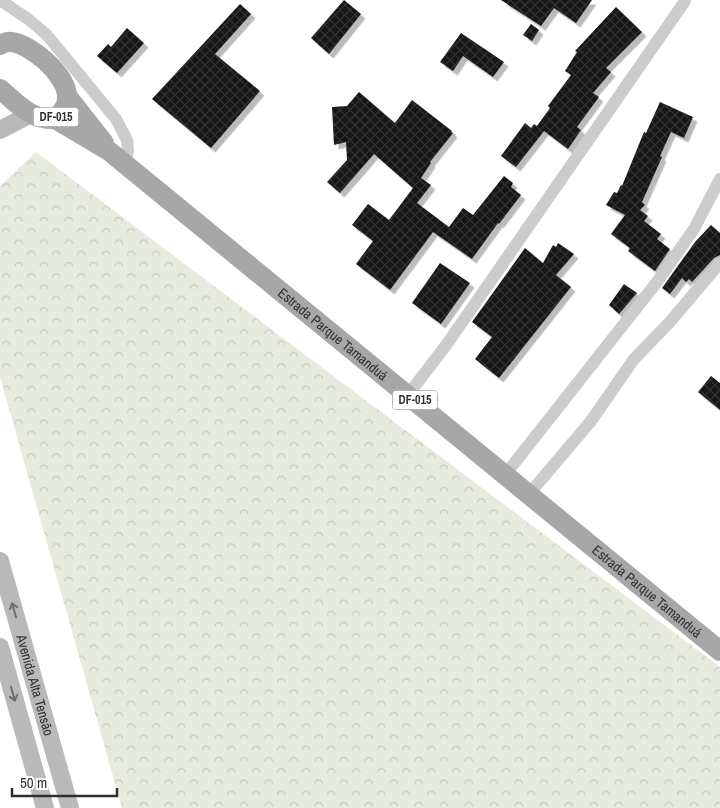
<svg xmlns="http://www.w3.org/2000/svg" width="720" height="808" font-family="'Archivo Narrow',sans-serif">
	<defs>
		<pattern id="forest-crowns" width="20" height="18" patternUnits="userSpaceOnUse" patternTransform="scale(1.25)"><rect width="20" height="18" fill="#e6ebde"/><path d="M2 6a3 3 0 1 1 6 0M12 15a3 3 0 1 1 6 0" fill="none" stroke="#c6cabf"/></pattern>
		<pattern id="building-cross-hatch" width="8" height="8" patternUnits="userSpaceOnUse" patternTransform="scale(1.25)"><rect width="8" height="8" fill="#161616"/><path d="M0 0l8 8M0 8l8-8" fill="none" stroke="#303030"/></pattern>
		<filter id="shadow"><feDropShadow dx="4.5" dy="4.5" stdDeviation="0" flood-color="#0004"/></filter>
	</defs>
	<rect width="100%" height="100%" fill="#fff"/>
	<path fill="url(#forest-crowns)" d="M 36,152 L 720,667 L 720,808 L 122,808 L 0,377 L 0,186 Z"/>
	<path fill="url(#building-cross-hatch)" filter="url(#shadow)" d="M 344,0 L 361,14 L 329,54 L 311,38 Z
		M 501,0 L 592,0 L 576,23 L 554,8 L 541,26 Z
		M 240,4 L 251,14 L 215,54 L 260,91 L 211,148 L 152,99 Z
		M 616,7 L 642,32 L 606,68 L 611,72 L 593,93 L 599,97 L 577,127 L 581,130 L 568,149 L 544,131 L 516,167 L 501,156 L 525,123 L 531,128 L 534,124 L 537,126 L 550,108 L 548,106 L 571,75 L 565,71 L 577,52 L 575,51 Z
		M 531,24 L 539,30 L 532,41 L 523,35 Z
		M 127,28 L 144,43 L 117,73 L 97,56 L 108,44 L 111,47 Z
		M 461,33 L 504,62 L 493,77 L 463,56 L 453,71 L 440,62 Z
		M 359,92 L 395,123 L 412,100 L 452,131 L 451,132 L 453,133 L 430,162 L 431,163 L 421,178 L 431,185 L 417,203 L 449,227 L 463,208 L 473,215 L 504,176 L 513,183 L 511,187 L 521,195 L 499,224 L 498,223 L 472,259 L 433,232 L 390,290 L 356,264 L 373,241 L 352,225 L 368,204 L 389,220 L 413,188 L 374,154 L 340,193 L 327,182 L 347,160 L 346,142 L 334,145 L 332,107 L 347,106 Z
		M 660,102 L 693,117 L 684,138 L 671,132 L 660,156 L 662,157 L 642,202 L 645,205 L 640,210 L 648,216 L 644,221 L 661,234 L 657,239 L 670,249 L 655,271 L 628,251 L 630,248 L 611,234 L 625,215 L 606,205 L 614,192 L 617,193 L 621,185 L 622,186 L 644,132 L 646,133 Z
		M 711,225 L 720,233 L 720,255 L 714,258 L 692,282 L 689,279 L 686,282 L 682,278 L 670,294 L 662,288 L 695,242 Z
		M 558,243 L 574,254 L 556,275 L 571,287 L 499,378 L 475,359 L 492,337 L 472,322 L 525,248 L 543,263 L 553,245 L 556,247 Z
		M 440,263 L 470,283 L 441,324 L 412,303 Z
		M 624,284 L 637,293 L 619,314 L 609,305 Z
		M 711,376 L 720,383 L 720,410 L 698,392 Z"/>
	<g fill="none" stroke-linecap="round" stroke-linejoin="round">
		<path stroke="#ccc" stroke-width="12" d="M 0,0 L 28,19 L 46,34 L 116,119 L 127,140 L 128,151 L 125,163
			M 408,395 L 447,344 L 685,1
			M 505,475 L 657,282 L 694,229 L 720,179
			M 529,494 L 591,421 L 634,359 L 669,323 L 720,263"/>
		<g stroke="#b9b9b9" stroke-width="18">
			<path d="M 0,130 L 31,114"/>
			<path id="s1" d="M 0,561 L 70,808"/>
			<path d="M 0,647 L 45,808"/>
		</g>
		<g stroke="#a7a7a7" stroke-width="20">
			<path d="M 0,45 C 4,43 7,41 11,42 C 31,44 66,74 67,96 C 68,106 61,113 55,119 C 30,120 17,103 0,89"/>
			<path d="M 67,96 L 104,143"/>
			<path id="s2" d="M 55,119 L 109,151 L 720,651"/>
		</g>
	</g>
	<defs><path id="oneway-shaft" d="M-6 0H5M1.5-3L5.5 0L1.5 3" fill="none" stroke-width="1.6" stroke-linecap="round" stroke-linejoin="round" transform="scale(1.25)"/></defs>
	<g stroke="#6d6d6d">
		<use href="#oneway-shaft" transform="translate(14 610) rotate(-106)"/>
		<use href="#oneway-shaft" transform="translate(13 694) rotate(74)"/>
	</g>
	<g text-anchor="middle" stroke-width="5" stroke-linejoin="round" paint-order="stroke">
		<g fill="#fff" stroke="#6d6d6d" stroke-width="1">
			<rect x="33.5" y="107.5" width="45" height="19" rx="4"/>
			<rect x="392.5" y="390.5" width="45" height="19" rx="4"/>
		</g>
		<g font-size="12" font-weight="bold" fill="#2f2f2f">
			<text x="56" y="121">DF-015</text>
			<text x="415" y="404">DF-015</text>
		</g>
		<g font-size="14" fill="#2f2f2f" stroke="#fff">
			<text dy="5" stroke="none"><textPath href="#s2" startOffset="352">Estrada Parque Tamanduá</textPath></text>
			<text dy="5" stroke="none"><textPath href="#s2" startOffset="758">Estrada Parque Tamanduá</textPath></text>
			<text dy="5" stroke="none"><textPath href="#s1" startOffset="129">Avenida Alta Tensāo</textPath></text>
		</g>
	</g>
	<path d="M12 788v8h105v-8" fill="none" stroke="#2f2f2f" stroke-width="2.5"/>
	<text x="20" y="788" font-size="15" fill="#2f2f2f" stroke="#ffffff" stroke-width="4" paint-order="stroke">50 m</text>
</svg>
